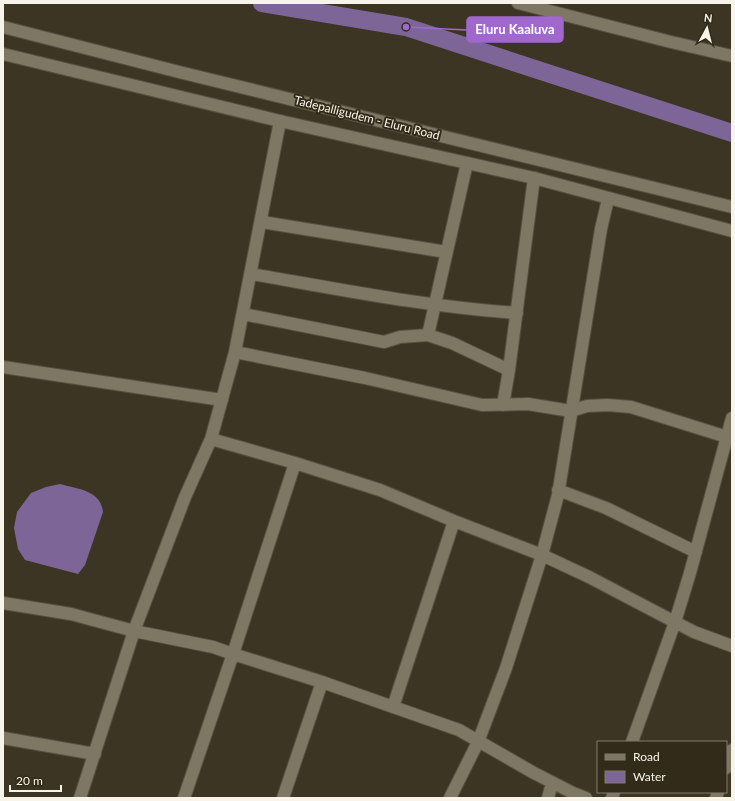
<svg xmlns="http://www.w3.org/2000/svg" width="735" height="801" font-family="Lato,sans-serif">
	<rect width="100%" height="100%" fill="#3c3524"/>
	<path fill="#7d6697" d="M 60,484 C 77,489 101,490 103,512 L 85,565 L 78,574 L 25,560 L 18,549 L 14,528 L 17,512 L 31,493 L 46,487 Z"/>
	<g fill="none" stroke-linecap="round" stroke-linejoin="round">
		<path stroke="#7d6697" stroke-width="18" d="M 262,3 L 406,27 L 732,133"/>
		<g stroke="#565141" stroke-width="14">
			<path id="street" d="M 518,3 L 671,42 L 732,56
				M 262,222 L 446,252
				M 251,274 C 339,289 427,307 517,313
				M 243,314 L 384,342 L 400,337 L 428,335 L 452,343 L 509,370
				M 428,335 L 467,163
				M 235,352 L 365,378 L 482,405 L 528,404 L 571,411 L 587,406 L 608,405 L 631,407 L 727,437
				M 3,367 L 222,400
				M 503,405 L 509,370 L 534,178
				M 211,439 L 295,463 L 380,490 L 454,521 L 542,555 L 589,577 L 694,632 L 732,646
				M 558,490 L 606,508 L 696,552
				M 3,603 L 71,614 L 134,631 L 213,647 L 233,654 L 322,682 L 459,730 L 534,773 L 573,793 L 586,798
				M 393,707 L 454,521
				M 3,738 L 95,754
				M 632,742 L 675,622 L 690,573 L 732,418
				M 726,768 L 732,750
				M 80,798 L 134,631 L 185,497 L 211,439 L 235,352 L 280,121
				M 184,798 L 233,654 L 295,463
				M 283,798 L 322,682
				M 450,798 L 478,742 L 506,668 L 542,555 L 558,495 L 601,229 L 608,199
				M 548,798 L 552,783
				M 612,798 L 614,792
				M 716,798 L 718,792"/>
		</g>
		<g stroke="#565141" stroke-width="14">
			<path id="secondary" d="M 3,27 L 179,72 L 732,207
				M 3,54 L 280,121 L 534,178 L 732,231"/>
		</g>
		<use href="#street" stroke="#7e7763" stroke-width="12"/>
		<use href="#secondary" stroke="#7e7763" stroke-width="12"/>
	</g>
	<g text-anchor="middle" stroke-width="4" stroke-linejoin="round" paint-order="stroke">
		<g font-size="12" fill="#f8f4e9" stroke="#322b1a">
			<text transform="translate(367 118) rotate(14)" y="4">Tadepalligudem - Eluru Road</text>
		</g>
	</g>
	<path fill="none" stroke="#a068cc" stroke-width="1.5" d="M406 27L467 30"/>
	<circle fill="#a068cc" stroke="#322b1a" stroke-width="1.5" cx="406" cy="27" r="4"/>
	<rect fill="#a068cc" stroke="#a068cc" stroke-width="1.5" x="467" y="17" width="96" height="25" rx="4"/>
	<g font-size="13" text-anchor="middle" font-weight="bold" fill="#fff">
		<text x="515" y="34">Eluru Kaaluva</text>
	</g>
	<rect width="735" height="801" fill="none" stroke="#f8f4e9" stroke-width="8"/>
	<rect x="597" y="741" width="130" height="52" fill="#322b1a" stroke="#817b6d"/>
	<rect x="605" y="754" width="20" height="6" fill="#7e7763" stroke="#817b6d"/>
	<text x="633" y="761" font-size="12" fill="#f8f4e9">Road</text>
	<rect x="605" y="771" width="20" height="12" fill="#7d6697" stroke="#817b6d"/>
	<text x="633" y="781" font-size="12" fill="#f8f4e9">Water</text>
	<g transform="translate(707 28) rotate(7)" stroke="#322b1a" stroke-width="3" paint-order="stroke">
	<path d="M0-3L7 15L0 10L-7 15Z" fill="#f8f4e9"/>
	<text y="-6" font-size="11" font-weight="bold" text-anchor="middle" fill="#f8f4e9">N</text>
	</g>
	<path d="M10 785v6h51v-6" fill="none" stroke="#f8f4e9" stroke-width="2"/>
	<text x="16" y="785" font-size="12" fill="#f8f4e9" stroke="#322b1a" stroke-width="3" paint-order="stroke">20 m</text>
</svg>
